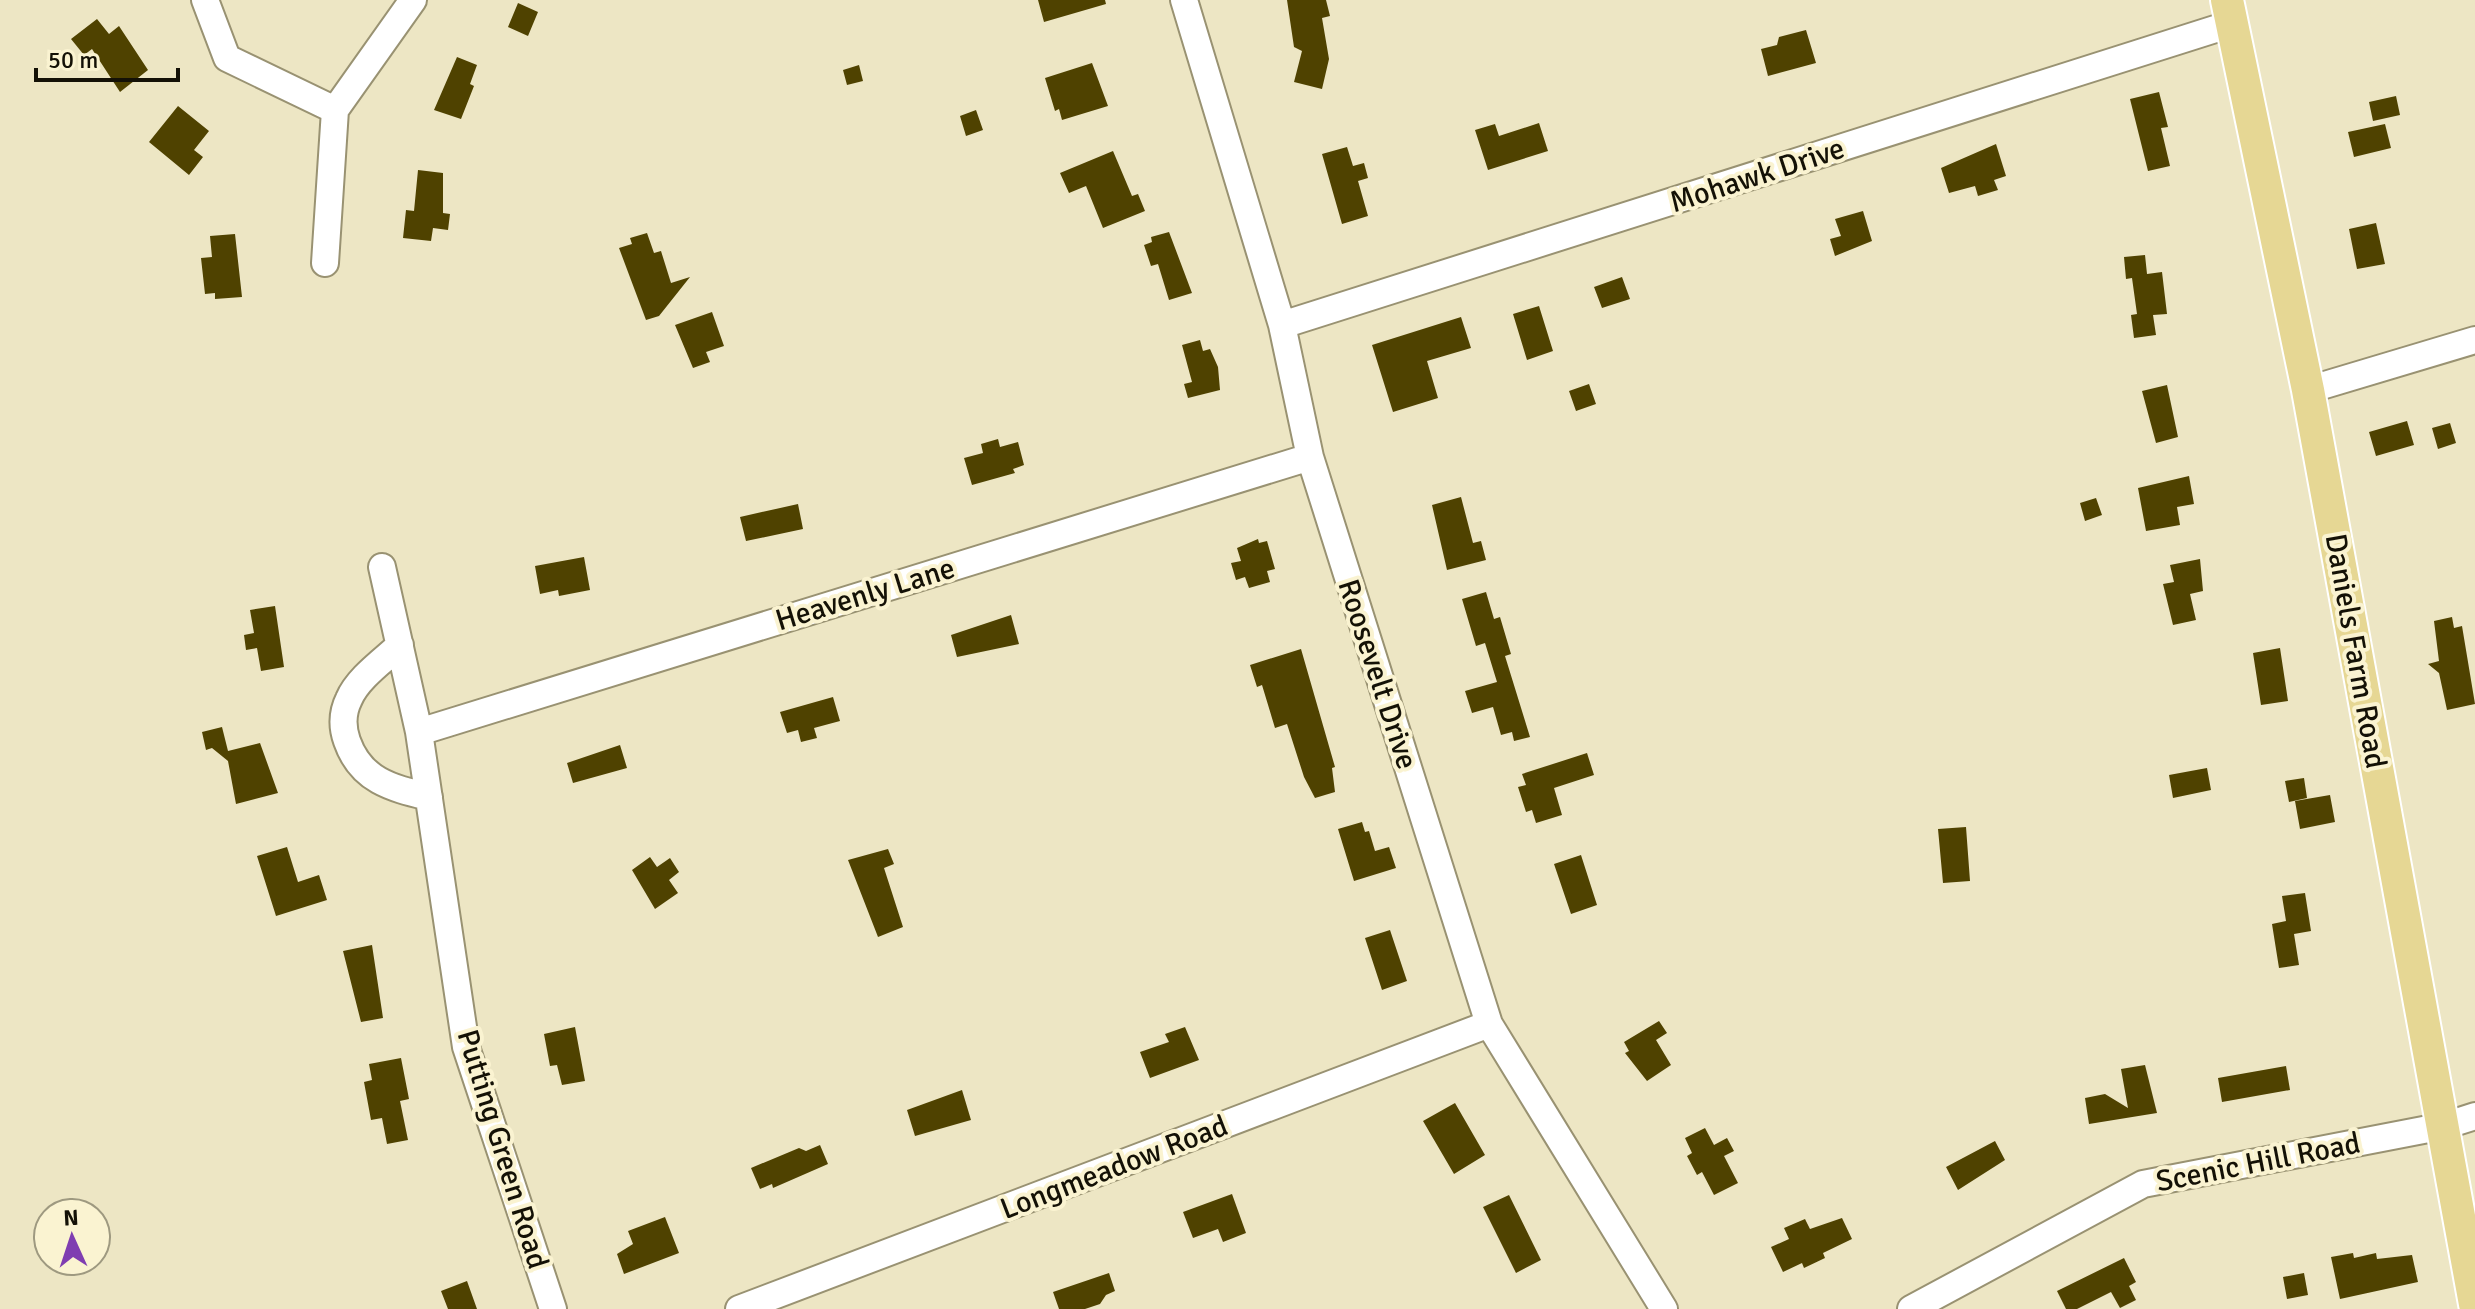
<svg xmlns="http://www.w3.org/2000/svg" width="2475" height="1309" font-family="Signika,sans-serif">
	<rect width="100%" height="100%" fill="#ede6c4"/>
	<path fill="#4f4200" d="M 1038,0 L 1105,0 L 1106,4 L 1044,22 Z
		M 1287,0 L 1326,0 L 1330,16 L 1322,18 L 1329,59 L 1322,89 L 1294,82 L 1302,51 L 1294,47 Z
		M 518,3 L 538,12 L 528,36 L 508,27 Z
		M 97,19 L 109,34 L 119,26 L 148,70 L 120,92 L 92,49 L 84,55 L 71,39 Z
		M 1806,30 L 1816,63 L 1768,76 L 1761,49 L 1777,45 L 1779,37 Z
		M 457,57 L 477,65 L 470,84 L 474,86 L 461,119 L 434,110 Z
		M 1092,63 L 1108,106 L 1062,120 L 1059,109 L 1055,111 L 1045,78 Z
		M 859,65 L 863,81 L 847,85 L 843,70 Z
		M 2159,92 L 2168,127 L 2161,128 L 2170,166 L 2148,171 L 2130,99 Z
		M 2396,96 L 2400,115 L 2373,121 L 2369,102 Z
		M 178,106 L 209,131 L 194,150 L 203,157 L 189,175 L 149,142 Z
		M 976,110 L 983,130 L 966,136 L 960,116 Z
		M 1539,123 L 1548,151 L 1488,170 L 1475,130 L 1495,124 L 1499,136 Z
		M 2385,124 L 2391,148 L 2354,157 L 2348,132 Z
		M 1996,144 L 2006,176 L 1994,180 L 1998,190 L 1978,196 L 1975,186 L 1949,193 L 1941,168 Z
		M 1347,147 L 1353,166 L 1364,163 L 1368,178 L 1358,181 L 1368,216 L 1342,224 L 1322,154 Z
		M 1113,151 L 1132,196 L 1138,194 L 1145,211 L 1103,228 L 1086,186 L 1069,193 L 1060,173 Z
		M 418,170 L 443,173 L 443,213 L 450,214 L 448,230 L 433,228 L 431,241 L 403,238 L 406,210 L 414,211 Z
		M 1863,211 L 1872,241 L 1835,256 L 1830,239 L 1841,236 L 1835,219 Z
		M 2376,223 L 2385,264 L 2357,269 L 2349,229 Z
		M 1169,232 L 1192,293 L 1169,300 L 1158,264 L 1151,266 L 1144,245 L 1152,242 L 1151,237 Z
		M 647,233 L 654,253 L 661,251 L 671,283 L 690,277 L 659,316 L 646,320 L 619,248 L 632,244 L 630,238 Z
		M 235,234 L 242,297 L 215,299 L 215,293 L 205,294 L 201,258 L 212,257 L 210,236 Z
		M 2145,255 L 2147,274 L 2162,272 L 2167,314 L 2153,315 L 2156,335 L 2134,338 L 2131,315 L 2137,314 L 2132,278 L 2126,279 L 2124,257 Z
		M 1622,277 L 1630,299 L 1602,308 L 1594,287 Z
		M 1539,306 L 1553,351 L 1527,360 L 1513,314 Z
		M 712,312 L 724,346 L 706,352 L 710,362 L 693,368 L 675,325 Z
		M 1461,317 L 1471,348 L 1427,361 L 1438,398 L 1393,412 L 1372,345 Z
		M 1200,340 L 1203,351 L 1210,349 L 1218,367 L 1220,390 L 1188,398 L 1184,384 L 1192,382 L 1182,345 Z
		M 1589,384 L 1596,404 L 1576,411 L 1569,391 Z
		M 2167,385 L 2178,437 L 2156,443 L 2142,391 Z
		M 2407,421 L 2414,445 L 2376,456 L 2369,432 Z
		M 2450,423 L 2456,443 L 2438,449 L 2432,428 Z
		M 998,439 L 1000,447 L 1018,442 L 1024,465 L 1013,469 L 1015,473 L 972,485 L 964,458 L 983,453 L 981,444 Z
		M 2189,476 L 2194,504 L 2177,507 L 2180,525 L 2146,531 L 2138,488 Z
		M 1461,497 L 1473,543 L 1481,541 L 1486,560 L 1447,570 L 1432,505 Z
		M 2096,498 L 2102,515 L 2085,521 L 2080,503 Z
		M 798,504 L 803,529 L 746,541 L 740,517 Z
		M 1258,539 L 1259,543 L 1267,541 L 1275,569 L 1267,571 L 1270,582 L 1249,588 L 1245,577 L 1236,580 L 1231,563 L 1241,561 L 1237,548 Z
		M 584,557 L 590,590 L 559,596 L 558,590 L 540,594 L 535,566 Z
		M 2200,559 L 2203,591 L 2190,594 L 2196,620 L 2173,625 L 2163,584 L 2174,582 L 2170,565 Z
		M 1486,592 L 1494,619 L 1500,617 L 1511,654 L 1505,656 L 1530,737 L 1514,741 L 1512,732 L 1501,735 L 1493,707 L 1472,713 L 1465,691 L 1497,682 L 1485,643 L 1476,646 L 1462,599 Z
		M 275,606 L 284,667 L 261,671 L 257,648 L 246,650 L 244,635 L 254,633 L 250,610 Z
		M 1011,615 L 1019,644 L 957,657 L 951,635 Z
		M 2452,617 L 2454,628 L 2462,626 L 2475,704 L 2447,710 L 2439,673 L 2428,664 L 2439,661 L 2434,621 Z
		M 2280,648 L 2288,701 L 2261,705 L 2253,653 Z
		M 1301,649 L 1335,767 L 1332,768 L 1335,792 L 1315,798 L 1304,777 L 1287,724 L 1275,728 L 1262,685 L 1257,687 L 1250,665 Z
		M 833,697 L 840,721 L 814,728 L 817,738 L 801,742 L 798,730 L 787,733 L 780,712 Z
		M 222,727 L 228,751 L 260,743 L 278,793 L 236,804 L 228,761 L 212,748 L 206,750 L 202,732 Z
		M 620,745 L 627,768 L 573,783 L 567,763 Z
		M 1587,753 L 1594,775 L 1554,788 L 1562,815 L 1536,823 L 1532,810 L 1526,812 L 1518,787 L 1526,785 L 1522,774 Z
		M 2207,768 L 2211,790 L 2173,798 L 2169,775 Z
		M 2304,778 L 2307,798 L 2289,802 L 2285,781 Z
		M 2330,795 L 2335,822 L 2300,829 L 2295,801 Z
		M 1362,822 L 1365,832 L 1369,831 L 1375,851 L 1389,847 L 1396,868 L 1354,881 L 1338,829 Z
		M 1966,827 L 1970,881 L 1943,883 L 1938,829 Z
		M 287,847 L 298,882 L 319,875 L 327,900 L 276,916 L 257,856 Z
		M 888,849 L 894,864 L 884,868 L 903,927 L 878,937 L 848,860 Z
		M 1581,855 L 1597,905 L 1571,914 L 1554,864 Z
		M 650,857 L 657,867 L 670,858 L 679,872 L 669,880 L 678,893 L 655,909 L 632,870 Z
		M 2305,893 L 2311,931 L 2294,934 L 2299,965 L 2279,968 L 2272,924 L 2286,921 L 2282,896 Z
		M 1390,930 L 1407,981 L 1382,990 L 1365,938 Z
		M 372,945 L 383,1018 L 361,1022 L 343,951 Z
		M 1659,1021 L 1667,1033 L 1656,1040 L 1671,1065 L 1647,1081 L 1625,1053 L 1629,1051 L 1624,1042 Z
		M 575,1027 L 585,1081 L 562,1085 L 557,1065 L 550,1066 L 544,1034 Z
		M 1185,1027 L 1199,1060 L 1150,1078 L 1140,1052 L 1169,1042 L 1165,1034 Z
		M 401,1058 L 409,1099 L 400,1101 L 408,1140 L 387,1144 L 382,1118 L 371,1120 L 364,1082 L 372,1080 L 369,1064 Z
		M 2145,1065 L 2157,1113 L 2089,1124 L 2085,1098 L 2105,1094 L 2128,1108 L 2121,1069 Z
		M 2286,1066 L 2290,1090 L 2222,1102 L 2218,1078 Z
		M 962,1090 L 971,1120 L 915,1136 L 907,1110 Z
		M 1455,1103 L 1485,1155 L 1454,1174 L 1423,1121 Z
		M 1705,1128 L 1714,1145 L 1727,1138 L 1734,1151 L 1724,1156 L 1738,1183 L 1714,1195 L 1702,1172 L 1697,1175 L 1687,1156 L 1692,1153 L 1685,1138 Z
		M 1995,1141 L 2005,1160 L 1958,1190 L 1946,1167 Z
		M 820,1145 L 828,1164 L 773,1188 L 772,1184 L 760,1189 L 751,1168 L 799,1148 L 806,1151 Z
		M 1232,1194 L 1246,1233 L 1223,1242 L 1218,1229 L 1193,1238 L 1183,1212 Z
		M 1509,1195 L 1541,1260 L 1516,1273 L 1483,1207 Z
		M 665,1217 L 679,1253 L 624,1274 L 617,1254 L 633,1244 L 628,1231 Z
		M 1842,1218 L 1852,1239 L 1823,1253 L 1825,1258 L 1804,1268 L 1802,1263 L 1783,1272 L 1771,1247 L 1789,1239 L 1784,1228 L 1805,1219 L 1810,1229 Z
		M 2353,1253 L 2354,1258 L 2376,1253 L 2377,1259 L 2412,1255 L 2418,1282 L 2340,1299 L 2331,1257 Z
		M 2124,1258 L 2136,1282 L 2129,1286 L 2136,1300 L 2120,1308 L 2111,1292 L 2077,1309 L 2066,1309 L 2057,1291 Z
		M 1109,1273 L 1115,1291 L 1106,1295 L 1100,1304 L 1085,1309 L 1059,1309 L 1053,1292 Z
		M 2304,1273 L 2308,1295 L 2287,1299 L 2283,1277 Z
		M 467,1281 L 477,1309 L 448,1309 L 441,1291 Z"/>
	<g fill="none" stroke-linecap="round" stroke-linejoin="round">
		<g stroke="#999272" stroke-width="30">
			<path id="minor" d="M 205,0 L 227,58 L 335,110
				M 1184,0 L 1282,325 L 1310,457 L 1489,1024 L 1664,1309
				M 325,263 L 335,110 L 413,0
				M 1282,325 L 2231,24
				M 2308,390 L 2475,340
				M 382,567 L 419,732 L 466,1047 L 553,1309
				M 400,645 C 383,661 358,678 349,699 C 342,713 342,727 347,741 C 361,781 392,788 429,797
				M 419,732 L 1310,457
				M 739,1309 L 1489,1024
				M 1911,1309 L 2143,1184 L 2444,1126 L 2475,1116"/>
		</g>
		<g stroke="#fff" stroke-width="36">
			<path id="major" d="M 2227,0 L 2308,390 L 2475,1304"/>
		</g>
		<use href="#minor" stroke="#fff" stroke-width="26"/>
		<use href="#major" stroke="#e6d794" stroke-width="32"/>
	</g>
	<g text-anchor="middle" stroke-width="8" stroke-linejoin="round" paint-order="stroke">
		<g font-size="30" fill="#141106" stroke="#faf3d1">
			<text transform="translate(1757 175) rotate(-18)" y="10">Mohawk Drive</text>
			<text transform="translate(865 594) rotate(-17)" y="10">Heavenly Lane</text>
			<text transform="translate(2356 651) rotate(80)" y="10">Daniels Farm Road</text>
			<text transform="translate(1378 674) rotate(72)" y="10">Roosevelt Drive</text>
			<text transform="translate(503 1149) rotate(73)" y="10">Putting Green Road</text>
			<text transform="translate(2258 1162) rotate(-11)" y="10">Scenic Hill Road</text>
			<text transform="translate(1114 1167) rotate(-21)" y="10">Longmeadow Road</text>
		</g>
	</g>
	<g transform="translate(72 1237) rotate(357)"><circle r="38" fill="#faf3d1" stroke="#9e9980" stroke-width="2"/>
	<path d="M0-6L14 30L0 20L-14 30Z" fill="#7f3db1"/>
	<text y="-12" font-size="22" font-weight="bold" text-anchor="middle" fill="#141106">N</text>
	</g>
	<path d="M36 68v12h142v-12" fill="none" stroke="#141106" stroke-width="4"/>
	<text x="48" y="68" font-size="24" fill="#141106" stroke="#faf3d1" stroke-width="6" paint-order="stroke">50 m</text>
</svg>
